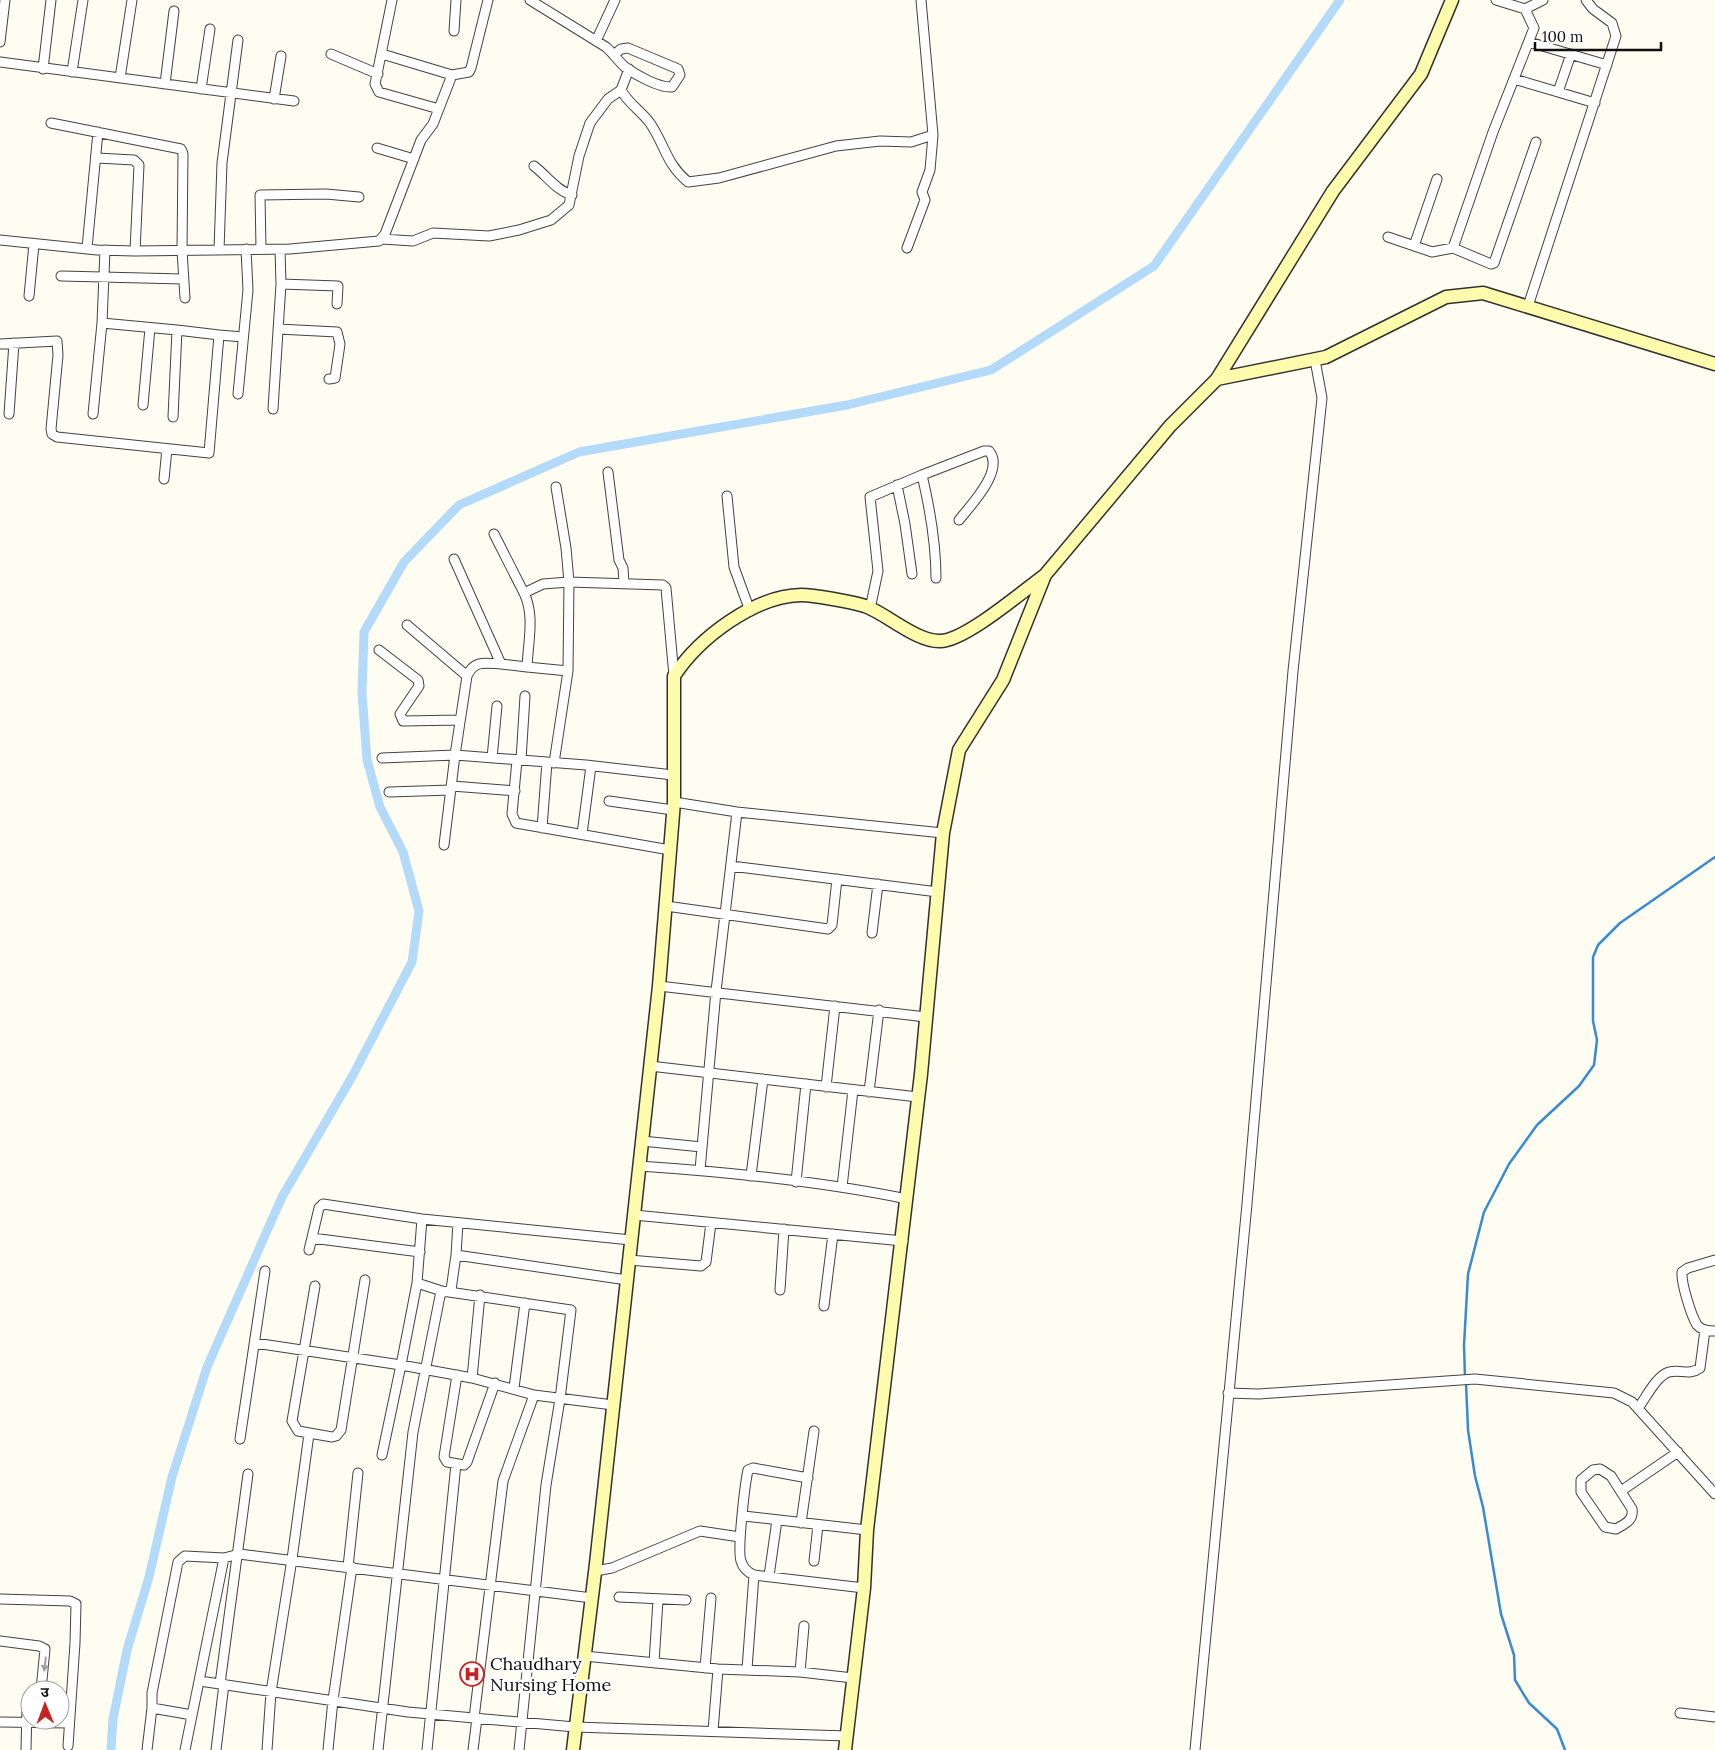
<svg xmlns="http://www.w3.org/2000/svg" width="1715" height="1750" font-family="Lora,'Noto Sans Devanagari',serif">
	<rect width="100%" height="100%" fill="#fffdf1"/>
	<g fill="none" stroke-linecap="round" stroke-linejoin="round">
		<path stroke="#388ad3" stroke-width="2.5" d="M 1465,1377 L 1464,1345 L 1468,1274 L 1484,1212 L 1509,1164 L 1537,1125 L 1579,1086 L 1594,1065 L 1597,1040 L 1593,1021 L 1593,957 L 1598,945 L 1620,923 L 1715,857
			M 1466,1383 L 1468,1430 L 1475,1476 L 1483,1507 L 1501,1614 L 1514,1655 L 1515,1680 L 1529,1703 L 1557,1729 L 1565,1750"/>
		<path stroke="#b4daf9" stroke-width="9" d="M 111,1750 L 113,1719 L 127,1650 L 149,1577 L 172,1477 L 207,1367 L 282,1197 L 353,1075 L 412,962 L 419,911 L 403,852 L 380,807 L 367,760 L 362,693 L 364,632 L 404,562 L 459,505 L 579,452 L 847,405 L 991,370 L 1154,266 L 1340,0"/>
		<g stroke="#424242" stroke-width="11">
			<path id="street" d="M 392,0 L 375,84 L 379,92 L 439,109
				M 530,0 L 606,47 C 613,53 618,61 625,67 C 636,75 659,88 672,87 L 680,75 L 678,69 L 628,48 L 621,49 L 615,54
				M 1525,9 L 1543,0
				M 454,31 L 456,0
				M 596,41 L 615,0
				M 0,42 L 5,0
				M 1529,42 L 1607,65
				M 331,54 L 378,74
				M 382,54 L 452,75
				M 1571,54 L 1558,92 L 1595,103
				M 0,62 L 294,101
				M 43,69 L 51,0
				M 629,69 L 621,90 C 628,103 641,111 650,123 C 665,145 666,164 688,182 L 719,178 L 836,146 L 880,141 L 911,142 L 933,135
				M 72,72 L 83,0
				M 120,78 L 132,0
				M 1514,79 L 1558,92
				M 165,84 L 174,11
				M 201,89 L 210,29
				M 274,99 L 281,56
				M 51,123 L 181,149 L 183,154 L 182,250 L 185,298
				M 377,148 L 414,159
				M 97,158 L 134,160 L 139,165 L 135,251
				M 534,166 C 546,175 557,191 572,195
				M 1388,237 L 1432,252 L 1453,248 L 1491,264 L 1494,263 L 1536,142
				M 382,239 L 413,241 L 433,233 L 489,236 L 519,230 L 551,220 L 569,205 L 579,156 L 590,123 L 608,99 L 621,90
				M 0,240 L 97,250 L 135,251 L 290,249 L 379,241 L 385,234 L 421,140 L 433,124 L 452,75 L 469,72 L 471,68 L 488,0
				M 1414,246 L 1437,179
				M 87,248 L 98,132
				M 907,248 L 925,200 L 922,192 L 930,170 L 933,135 L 921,0
				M 1453,248 L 1493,132 L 1534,28 L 1525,9 L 1496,0
				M 261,249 L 260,195 L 326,194 L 359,197
				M 219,250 L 222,163 L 238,40
				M 61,276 L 183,279
				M 281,284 L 338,286 L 337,304
				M 29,296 L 34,244
				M 1528,306 L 1616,36 L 1612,23 L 1593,9 L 1586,0
				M 102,323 L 177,330 L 173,417
				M 278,329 L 337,332 L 340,344 L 335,378 L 329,379
				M 219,335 L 243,337
				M 0,344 L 57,341 L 58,355 L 51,429 L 52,434 L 57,437 L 209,453 L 219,335 L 177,330
				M 238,394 L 248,290 L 246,249
				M 143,405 L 150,328
				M 273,409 L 281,284 L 280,249
				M 9,414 L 14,343
				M 93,414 L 102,323 L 105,250
				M 608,472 L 619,560 L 623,568 L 624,583
				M 922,475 L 984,451 L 989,451 C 1005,470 971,505 959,520
				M 164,479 L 167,449
				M 897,485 L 905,524 L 912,574
				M 556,487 L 566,548 L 569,582 L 663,585 L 666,588 L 674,676
				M 727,496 L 734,567 L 750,611
				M 494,534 L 524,593 C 535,615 528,643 527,667 L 568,671 L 569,582 L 543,584 L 524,593
				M 454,559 L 501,664 L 527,667
				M 870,609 L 878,571 L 870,497 L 922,475 C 930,509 936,543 936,578
				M 407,625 L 467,676
				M 379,650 L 418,680 L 419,686 L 400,714 L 403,721 L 460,720
				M 501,664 C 485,663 474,660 467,676 L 455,755 L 586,765 L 673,775
				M 382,758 L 455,755 L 444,845
				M 492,758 L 497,706
				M 517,760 L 512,814 L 516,823 L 670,850
				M 521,760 L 525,696
				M 554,763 L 568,671
				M 452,786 L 515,791
				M 389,792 L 451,790
				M 609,801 L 673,810
				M 674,802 L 737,812 L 943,833
				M 542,828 L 547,762
				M 582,834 L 591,766
				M 731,866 L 938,892
				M 666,906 L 828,929 L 832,925 L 837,879
				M 872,933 L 878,884
				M 659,986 L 926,1017
				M 650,1066 L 918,1097
				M 826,1087 L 835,1006
				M 869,1092 L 879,1010
				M 642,1141 L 702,1147
				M 639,1166 C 729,1172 819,1181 907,1199
				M 700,1170 L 716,991 L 737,812
				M 751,1176 L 763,1079
				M 796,1182 L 806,1084
				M 842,1187 L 853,1090
				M 634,1215 L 903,1241
				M 422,1219 L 417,1283 L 401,1365 L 472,1378 L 534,1395 L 613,1405
				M 312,1238 L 420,1252
				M 309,1250 L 319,1208 L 323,1204 L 422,1219 L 631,1240
				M 456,1255 L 627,1280
				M 629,1260 L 701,1266 L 706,1262 L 711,1223
				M 1715,1260 L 1688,1268 L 1682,1272 C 1681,1283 1691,1315 1697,1325 C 1701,1330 1709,1331 1715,1331
				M 417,1283 L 445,1292 L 451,1290 L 456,1255 L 458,1223
				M 315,1286 L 292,1421 L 298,1431 L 332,1437 L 336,1436 L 341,1430 L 365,1280
				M 780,1290 L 784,1229
				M 449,1292 L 571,1310 L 560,1399 L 546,1485 L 519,1750
				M 824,1306 L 833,1234
				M 255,1343 L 401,1365 L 382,1455
				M 457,1375 L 444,1457 L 447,1462 L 464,1465 L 467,1462 L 495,1383
				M 472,1378 L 480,1295
				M 514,1388 L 525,1303
				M 1228,1393 L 1259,1394 L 1475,1379 L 1614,1393 L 1632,1402 L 1715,1494
				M 1638,1408 C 1646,1398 1656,1376 1669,1372 C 1681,1369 1689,1376 1700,1368 L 1705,1330
				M 240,1439 L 265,1271
				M 1600,1469 L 1611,1476 L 1632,1509 C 1634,1521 1624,1524 1616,1529 L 1605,1527 L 1581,1492 L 1581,1480 L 1593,1470 Z
				M 808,1478 L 753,1468 L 748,1470 C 745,1484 737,1550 741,1561 C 743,1568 747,1572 754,1575 L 864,1588
				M 1621,1491 L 1678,1452
				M 744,1516 L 867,1530
				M 801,1523 L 814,1431
				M 814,1561 L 818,1525
				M 348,1567 L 358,1473
				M 595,1571 L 612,1568 L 700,1531 L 740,1537
				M 769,1576 L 777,1520
				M 619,1597 L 686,1600
				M 0,1599 L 70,1601 L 76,1604 L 75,1643 L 68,1746
				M 0,1641 L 39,1646 L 45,1649 L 41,1690
				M 584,1656 L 718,1669 L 800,1672 L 853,1678
				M 654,1663 L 658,1600
				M 705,1668 L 711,1598
				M 747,1669 L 754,1575
				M 800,1672 L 804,1626
				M 200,1681 L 408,1712 L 575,1727 L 847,1736
				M 220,1684 L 248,1474
				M 152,1708 L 152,1693 L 178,1562 L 185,1556 L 224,1558 L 239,1554 L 592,1598
				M 1680,1713 L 1715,1717
				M 474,1718 L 503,1481 L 534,1395
				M 0,1722 L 69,1723
				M 713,1731 L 718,1669
				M 26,1750 L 27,1707 L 30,1703
				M 147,1750 L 152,1708 L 192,1715
				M 185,1750 L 224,1558
				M 216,1750 L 224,1684
				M 267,1750 L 271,1692 L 292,1559 L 309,1434
				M 328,1750 L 333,1700 L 352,1567
				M 378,1750 L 413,1432 L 441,1291
				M 427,1750 L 456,1464
				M 473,1750 L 477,1718
				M 1195,1750 L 1247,1204 L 1293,671 L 1322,398 L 1315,360"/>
		</g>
		<g stroke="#313131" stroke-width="15">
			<path id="secondary" d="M 1217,379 L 1326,357 L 1446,297 L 1483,293 L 1715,364
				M 573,1750 L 596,1564 L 659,986 L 674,802 L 674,676 C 699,638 754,596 801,595 C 814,595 852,602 865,606 C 887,614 917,642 940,641 C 965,641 1023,591 1045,575
				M 845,1750 L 864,1588 L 867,1530 L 921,1074 L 943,833 L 959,750 L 1003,680 L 1045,575 L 1170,426 L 1217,379 L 1333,191 L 1421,74 L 1452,0"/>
		</g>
		<use href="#street" stroke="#fff" stroke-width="9"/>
		<use href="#secondary" stroke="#fffbac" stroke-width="12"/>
	</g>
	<defs><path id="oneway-solid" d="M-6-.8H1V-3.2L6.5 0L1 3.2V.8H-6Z" transform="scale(1.25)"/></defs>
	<use fill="#9f9f9f" href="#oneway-solid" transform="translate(45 1664) rotate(97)"/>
	<defs>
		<g id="hospital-ring" transform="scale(1.25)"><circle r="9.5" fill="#fff" stroke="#c62421" stroke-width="1.5"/><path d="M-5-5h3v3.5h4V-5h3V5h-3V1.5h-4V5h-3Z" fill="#c62421"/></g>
	</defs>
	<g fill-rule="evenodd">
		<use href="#hospital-ring" x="472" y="1674"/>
	</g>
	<g text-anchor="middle" stroke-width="5" stroke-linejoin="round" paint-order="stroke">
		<g font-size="18" fill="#0f0f0f" stroke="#fff" text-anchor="start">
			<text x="490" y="1670">Chaudhary<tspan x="490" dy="21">Nursing Home</tspan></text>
		</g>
	</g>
	<g transform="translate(45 1705) rotate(359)"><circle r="24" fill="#ffffff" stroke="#9f9f9f"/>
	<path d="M0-4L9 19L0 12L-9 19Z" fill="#c62421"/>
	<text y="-8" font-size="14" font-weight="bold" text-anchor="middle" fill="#0f0f0f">उ</text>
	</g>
	<path d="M1535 42v8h126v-8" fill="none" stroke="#0f0f0f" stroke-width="2.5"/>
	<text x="1542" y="42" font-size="15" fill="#0f0f0f" stroke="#ffffff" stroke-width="4" paint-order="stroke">100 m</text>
</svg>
